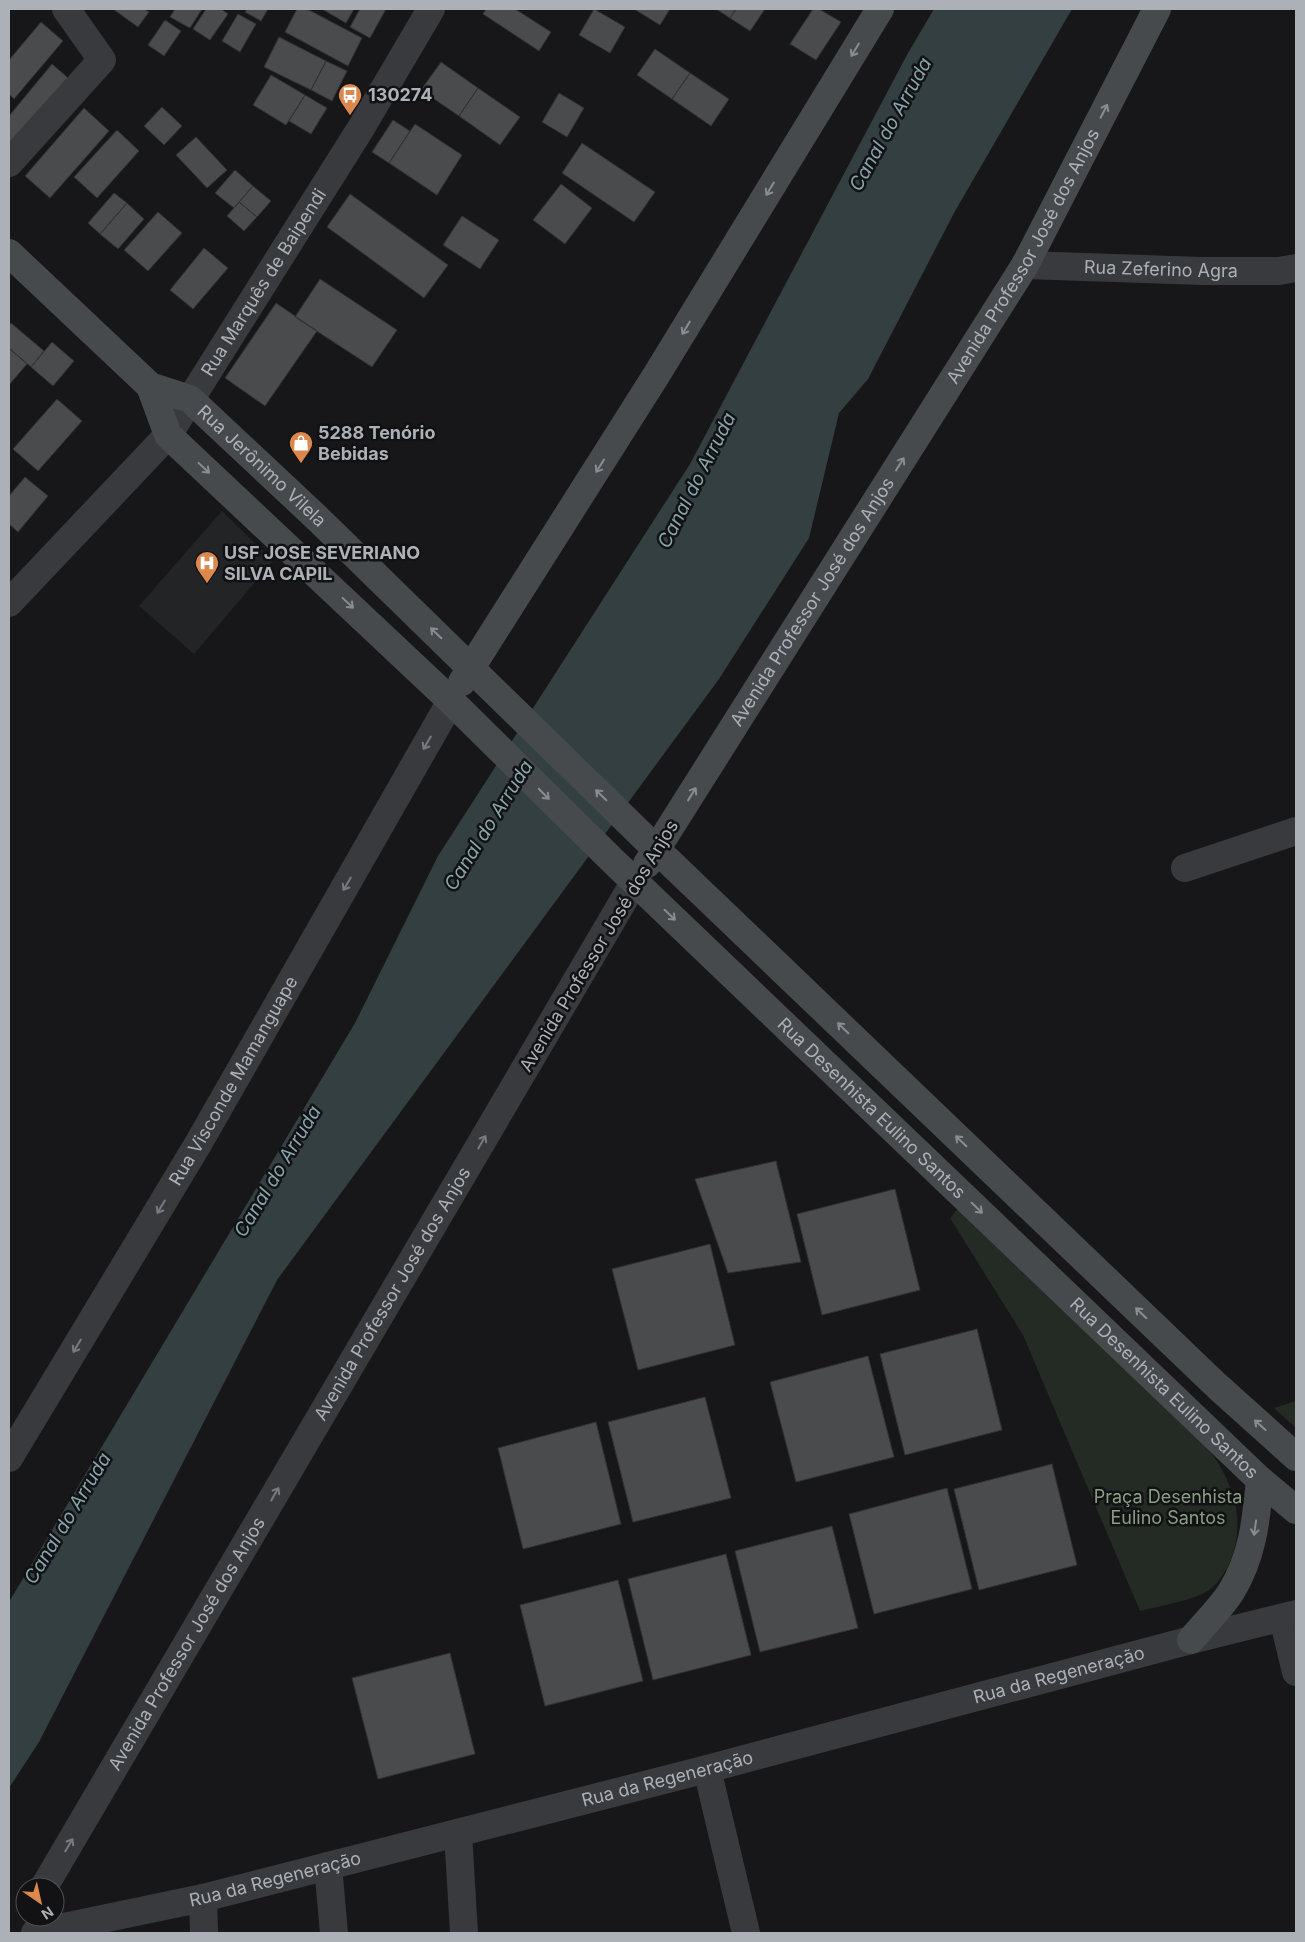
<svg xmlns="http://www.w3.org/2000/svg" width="1305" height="1942" font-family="Inter,sans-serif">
	<rect width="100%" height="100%" fill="#171719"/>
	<path fill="#232425" d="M 222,511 L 273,561 L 194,654 L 139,606 Z"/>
	<path fill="#242a24" d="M 960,1206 L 1208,1448 C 1234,1483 1248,1524 1228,1566 C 1223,1575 1216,1587 1206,1592 C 1192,1600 1157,1607 1140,1611 L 1023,1335 L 950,1218 Z
		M 1296,1401 L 1296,1428 L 1274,1408 Z"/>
	<path fill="#343f42" d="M 934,9 L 1072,9 L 954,213 L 868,379 L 839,413 L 809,538 L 719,679 L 277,1280 L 39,1742 L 9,1788 L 9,1602 L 355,1023 L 438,856 L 690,464 L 908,53 Z"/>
	<path fill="#494b4d" stroke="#313234" d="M 113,9 L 144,9 L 149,12 L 138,27 Z
		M 175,9 L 202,9 L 190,28 L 170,17 Z
		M 206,9 L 221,9 L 228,14 L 210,40 L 193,29 Z
		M 247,9 L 268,9 L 261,21 L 245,12 Z
		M 297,9 L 307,9 L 362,38 L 348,66 L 285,32 Z
		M 322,9 L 354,9 L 346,23 Z
		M 360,9 L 386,9 L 370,38 L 350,27 Z
		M 486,9 L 515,9 L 551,32 L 539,51 L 483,14 Z
		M 594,9 L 625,27 L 610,53 L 579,35 Z
		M 634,9 L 670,9 L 660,25 Z
		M 716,9 L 736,9 L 730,18 Z
		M 736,9 L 765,9 L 750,31 L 730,18 Z
		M 813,9 L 819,9 L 841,22 L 816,60 L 790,44 Z
		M 238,14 L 256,24 L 240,52 L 222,41 Z
		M 165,20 L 181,31 L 164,56 L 148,45 Z
		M 41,22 L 63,41 L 14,99 L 9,94 L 9,60 Z
		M 279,37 L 326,61 L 311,90 L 264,67 Z
		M 655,49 L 690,73 L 672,99 L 637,75 Z
		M 326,61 L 347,71 L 332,101 L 311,90 Z
		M 441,62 L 478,88 L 459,116 L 421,90 Z
		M 52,64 L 74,83 L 18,148 L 9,141 L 9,116 Z
		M 690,73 L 729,99 L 711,126 L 672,99 Z
		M 271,75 L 305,95 L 286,125 L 253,105 Z
		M 478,88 L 520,117 L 500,145 L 459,116 Z
		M 559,93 L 584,108 L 567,137 L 542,122 Z
		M 305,95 L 327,108 L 311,134 L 289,121 Z
		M 162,107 L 182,126 L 164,145 L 144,126 Z
		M 84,108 L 109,131 L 50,198 L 25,176 Z
		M 393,120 L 410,131 L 389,163 L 372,152 Z
		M 415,124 L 462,155 L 437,195 L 389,163 Z
		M 117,130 L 139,151 L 97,198 L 74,177 Z
		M 196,137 L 227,170 L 207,188 L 176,155 Z
		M 582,143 L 655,192 L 634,222 L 562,173 Z
		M 235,170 L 253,186 L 234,208 L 215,193 Z
		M 561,184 L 592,208 L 565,244 L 533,220 Z
		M 253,186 L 271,201 L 257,217 L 239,202 Z
		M 114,193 L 127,203 L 100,234 L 88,223 Z
		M 350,194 L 448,265 L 424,298 L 327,227 Z
		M 239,202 L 257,217 L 244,231 L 227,216 Z
		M 127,203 L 144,219 L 118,249 L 100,234 Z
		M 158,212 L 182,233 L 148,271 L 124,250 Z
		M 462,216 L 499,240 L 480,269 L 443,245 Z
		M 204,248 L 228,268 L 193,309 L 170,290 Z
		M 320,279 L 397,330 L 372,367 L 295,317 Z
		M 276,303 L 317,331 L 265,406 L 225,378 Z
		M 11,323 L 44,351 L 31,367 L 9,348 L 9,326 Z
		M 52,342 L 74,361 L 53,386 L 31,367 Z
		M 9,348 L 27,364 L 9,385 Z
		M 57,399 L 82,421 L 38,471 L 13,449 Z
		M 25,477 L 48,496 L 18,532 L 9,524 L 9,496 Z
		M 776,1161 L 801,1262 L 728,1273 L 695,1179 Z
		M 895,1189 L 920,1290 L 822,1315 L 797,1214 Z
		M 710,1244 L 735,1345 L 638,1370 L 612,1269 Z
		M 977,1329 L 1002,1430 L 905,1455 L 880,1354 Z
		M 868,1356 L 894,1457 L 796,1482 L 770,1382 Z
		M 705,1397 L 731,1498 L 633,1522 L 608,1422 Z
		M 596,1422 L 621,1524 L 523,1549 L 498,1448 Z
		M 1052,1464 L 1077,1565 L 979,1590 L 954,1489 Z
		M 947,1488 L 972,1589 L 874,1614 L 849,1514 Z
		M 832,1526 L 858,1628 L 760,1652 L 735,1551 Z
		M 726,1554 L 751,1655 L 653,1680 L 628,1579 Z
		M 618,1580 L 643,1681 L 545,1706 L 520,1605 Z
		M 450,1653 L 475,1754 L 378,1779 L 352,1678 Z"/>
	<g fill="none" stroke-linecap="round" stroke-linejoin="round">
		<g stroke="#383a3d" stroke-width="28">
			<path d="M 9,163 L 102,60 L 66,9"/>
			<path id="s1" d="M 1025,265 L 1202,271 L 1279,271 L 1296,268"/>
			<path d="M 9,603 L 168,435"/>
			<path d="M 1185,868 L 1296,831"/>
			<path id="s2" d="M 9,1458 L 198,1144 L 451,701"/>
			<path d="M 1283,1618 L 1296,1672"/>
			<path d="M 707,1769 L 746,1933"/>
			<path d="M 458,1833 L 464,1933"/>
			<path d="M 328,1866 L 334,1933"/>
			<path id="s3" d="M 44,1887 L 635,881"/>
			<path d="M 203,1898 L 204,1933"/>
			<path id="s4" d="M 35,1933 L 203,1898 L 707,1769 L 1191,1640 L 1296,1614"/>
		</g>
		<path stroke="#383a3d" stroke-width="28" id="s5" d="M 168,435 L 361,128 L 431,9"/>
		<g stroke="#474a4d" stroke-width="28">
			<path id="s6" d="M 9,253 L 150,386 L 190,399 L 317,518 L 657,850 L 1217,1386 L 1296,1457"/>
			<path id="s7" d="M 150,386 L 168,435 L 451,701 L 613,861 L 1260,1480 L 1296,1510"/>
			<path d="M 462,682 L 657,374 L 880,9"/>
			<path id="s8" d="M 647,864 L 1025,265 L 1157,9"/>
			<path d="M 1191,1640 C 1204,1624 1220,1609 1231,1592 C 1253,1556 1256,1521 1260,1480"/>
		</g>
	</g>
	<defs><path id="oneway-shaft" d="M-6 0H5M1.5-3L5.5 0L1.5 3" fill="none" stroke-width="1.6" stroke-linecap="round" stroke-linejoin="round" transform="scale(1.25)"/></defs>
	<g stroke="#888d92">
		<use href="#oneway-shaft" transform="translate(855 50) rotate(121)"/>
		<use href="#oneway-shaft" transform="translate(1104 111) rotate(-63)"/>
		<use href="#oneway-shaft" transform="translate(770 189) rotate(121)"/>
		<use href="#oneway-shaft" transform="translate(686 328) rotate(121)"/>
		<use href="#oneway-shaft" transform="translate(900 464) rotate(-58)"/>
		<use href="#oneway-shaft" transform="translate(600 466) rotate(122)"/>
		<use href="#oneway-shaft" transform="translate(204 468) rotate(43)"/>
		<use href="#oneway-shaft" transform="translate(348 603) rotate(43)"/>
		<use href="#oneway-shaft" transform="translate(436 633) rotate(-136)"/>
		<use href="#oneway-shaft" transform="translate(544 794) rotate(45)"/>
		<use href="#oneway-shaft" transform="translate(692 794) rotate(-58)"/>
		<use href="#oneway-shaft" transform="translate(601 795) rotate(-136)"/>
		<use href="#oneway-shaft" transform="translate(670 915) rotate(44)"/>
		<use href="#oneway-shaft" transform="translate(843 1028) rotate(-136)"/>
		<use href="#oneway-shaft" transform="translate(961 1141) rotate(-136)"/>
		<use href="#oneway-shaft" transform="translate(977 1208) rotate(44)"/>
		<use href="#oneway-shaft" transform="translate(1141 1313) rotate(-136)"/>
		<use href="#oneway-shaft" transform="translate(1260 1425) rotate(-138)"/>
		<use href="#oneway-shaft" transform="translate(1255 1528) rotate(98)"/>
	</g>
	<g stroke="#777b80">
		<use href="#oneway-shaft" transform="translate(427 743) rotate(120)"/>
		<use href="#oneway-shaft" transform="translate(347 884) rotate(120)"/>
		<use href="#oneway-shaft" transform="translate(482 1142) rotate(-60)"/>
		<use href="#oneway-shaft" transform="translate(161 1207) rotate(121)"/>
		<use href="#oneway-shaft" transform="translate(77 1346) rotate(121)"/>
		<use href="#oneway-shaft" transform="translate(275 1494) rotate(-60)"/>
		<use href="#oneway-shaft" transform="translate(69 1845) rotate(-60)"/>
	</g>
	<defs>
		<g id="bus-pin" transform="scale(1.25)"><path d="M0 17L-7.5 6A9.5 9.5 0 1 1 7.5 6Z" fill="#dc884c" stroke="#121214"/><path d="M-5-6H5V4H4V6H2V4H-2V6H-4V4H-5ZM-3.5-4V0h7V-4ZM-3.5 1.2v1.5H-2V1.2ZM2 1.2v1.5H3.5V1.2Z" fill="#fff"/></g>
		<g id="shop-pin" transform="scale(1.25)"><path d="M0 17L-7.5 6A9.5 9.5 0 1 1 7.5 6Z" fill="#dc884c" stroke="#121214"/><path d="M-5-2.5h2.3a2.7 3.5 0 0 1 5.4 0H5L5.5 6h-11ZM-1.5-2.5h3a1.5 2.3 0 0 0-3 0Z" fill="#fff"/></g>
		<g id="hospital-pin" transform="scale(1.25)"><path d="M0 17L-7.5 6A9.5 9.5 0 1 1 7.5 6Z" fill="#dc884c" stroke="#121214"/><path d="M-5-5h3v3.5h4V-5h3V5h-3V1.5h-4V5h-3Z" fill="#fff"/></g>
	</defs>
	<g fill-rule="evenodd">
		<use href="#bus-pin" x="350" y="95"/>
		<use href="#shop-pin" x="301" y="443"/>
		<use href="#hospital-pin" x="207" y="563"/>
	</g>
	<g text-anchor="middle" stroke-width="5" stroke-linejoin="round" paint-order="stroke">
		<g font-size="18" font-weight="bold" fill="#abb1b7" stroke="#121214" text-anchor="start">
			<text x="368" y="101">130274</text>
			<text x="318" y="439">5288 Tenório<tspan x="318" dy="21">Bebidas</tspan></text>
			<text x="224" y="559">USF JOSE SEVERIANO<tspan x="224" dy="21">SILVA CAPIL</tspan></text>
		</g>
		<g font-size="18" fill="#abb1b7" stroke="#121214">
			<text dy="6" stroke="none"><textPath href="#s8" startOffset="715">Avenida Professor José dos Anjos</textPath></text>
			<text dy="6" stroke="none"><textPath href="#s1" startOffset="136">Rua Zeferino Agra</textPath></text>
			<text dy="6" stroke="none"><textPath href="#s5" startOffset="180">Rua Marquês de Baipendi</textPath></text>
			<text dy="6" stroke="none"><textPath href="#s6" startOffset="334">Rua Jerônimo Vilela</textPath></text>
			<text dy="6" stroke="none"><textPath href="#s8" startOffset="310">Avenida Professor José dos Anjos</textPath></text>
			<text transform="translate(599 946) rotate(-59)" y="6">Avenida Professor José dos Anjos</text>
			<text dy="6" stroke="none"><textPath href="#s2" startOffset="439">Rua Visconde Mamanguape</textPath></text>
			<text dy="6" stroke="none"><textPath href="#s7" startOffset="1026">Rua Desenhista Eulino Santos</textPath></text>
			<text dy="6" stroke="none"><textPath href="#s3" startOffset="688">Avenida Professor José dos Anjos</textPath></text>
			<text dy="6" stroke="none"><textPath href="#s7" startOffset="1431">Rua Desenhista Eulino Santos</textPath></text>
			<text dy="6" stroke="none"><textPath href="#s3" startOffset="282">Avenida Professor José dos Anjos</textPath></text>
			<text dy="6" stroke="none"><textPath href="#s4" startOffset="1056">Rua da Regeneração</textPath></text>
			<text dy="6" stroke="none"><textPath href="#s4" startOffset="651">Rua da Regeneração</textPath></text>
			<text dy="6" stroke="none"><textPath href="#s4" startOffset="246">Rua da Regeneração</textPath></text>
		</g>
		<g font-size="18" fill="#899f84" stroke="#121214">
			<text x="1168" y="1503">Praça Desenhista<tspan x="1168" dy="21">Eulino Santos</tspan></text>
		</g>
		<g font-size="19" font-style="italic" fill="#86a5ad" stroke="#121214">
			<text transform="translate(890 124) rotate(-61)" y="7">Canal do Arruda</text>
			<text transform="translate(696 480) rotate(-63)" y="7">Canal do Arruda</text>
			<text transform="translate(488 825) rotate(-58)" y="7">Canal do Arruda</text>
			<text transform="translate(277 1171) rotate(-59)" y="7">Canal do Arruda</text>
			<text transform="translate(67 1518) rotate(-59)" y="7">Canal do Arruda</text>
		</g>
	</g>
	<rect width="1305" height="1942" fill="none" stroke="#abb1b7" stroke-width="20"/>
	<g transform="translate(40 1902) rotate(146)"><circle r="24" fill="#121214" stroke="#4f5255"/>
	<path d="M0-4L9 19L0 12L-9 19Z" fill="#dc884c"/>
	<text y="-8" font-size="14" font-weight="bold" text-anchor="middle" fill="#abb1b7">N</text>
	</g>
</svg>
